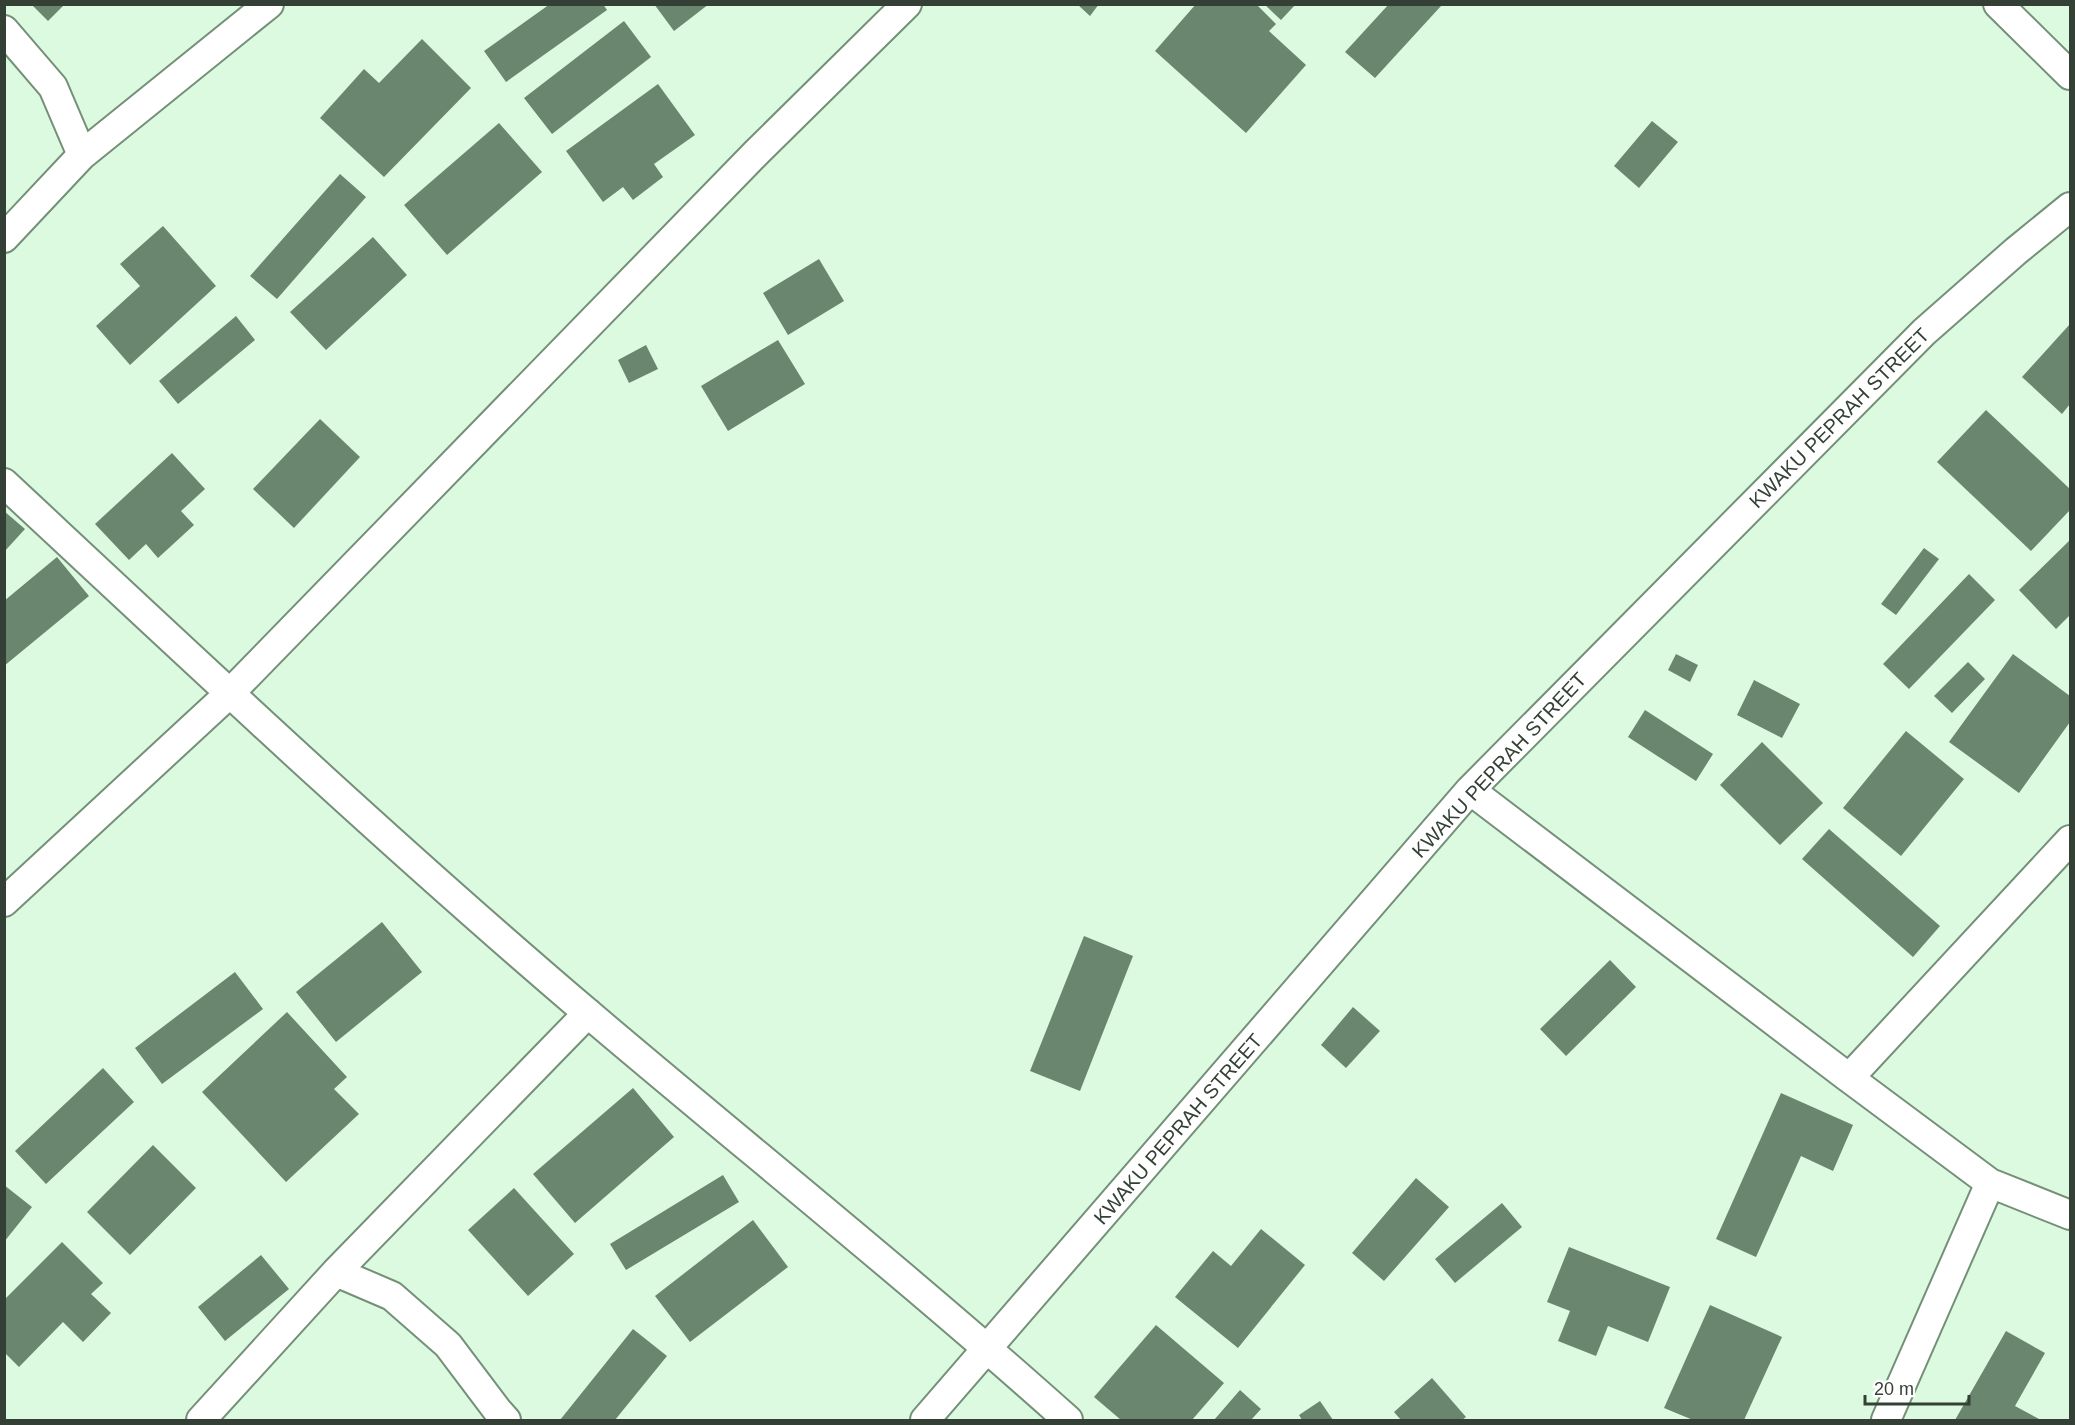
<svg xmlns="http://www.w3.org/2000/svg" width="2075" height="1425" font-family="Arial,sans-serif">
	<rect width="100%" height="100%" fill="#dcfadf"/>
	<path fill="#6b866e" d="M 31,4 L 65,4 L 48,21 Z
		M 550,4 L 603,4 L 607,10 L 506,82 L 484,51 Z
		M 654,4 L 709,4 L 674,31 Z
		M 1077,4 L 1099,4 L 1090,16 Z
		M 1196,4 L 1256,4 L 1276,24 L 1269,31 L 1306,65 L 1246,133 L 1155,51 Z
		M 1264,4 L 1296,4 L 1281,20 Z
		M 1389,4 L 1441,6 L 1375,78 L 1345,52 Z
		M 624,21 L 651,57 L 552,134 L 524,98 Z
		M 422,39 L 471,88 L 384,177 L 320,118 L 364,69 L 379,83 Z
		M 658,84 L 695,135 L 654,164 L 663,177 L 633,200 L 623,187 L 603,202 L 566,151 Z
		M 1652,121 L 1678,142 L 1639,188 L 1614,166 Z
		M 499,123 L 542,172 L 447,255 L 404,205 Z
		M 340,174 L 366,197 L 277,299 L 250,276 Z
		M 163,226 L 216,286 L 130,365 L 96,326 L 140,286 L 120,264 Z
		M 373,237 L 407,275 L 326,350 L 290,312 Z
		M 819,259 L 844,301 L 788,335 L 763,293 Z
		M 236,316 L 255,340 L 178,404 L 159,381 Z
		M 2070,324 L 2070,404 L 2062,414 L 2022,377 Z
		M 778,340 L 805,384 L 728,431 L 701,386 Z
		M 646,345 L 658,369 L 629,383 L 618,360 Z
		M 1986,410 L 2070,489 L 2070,510 L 2031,551 L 1937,462 Z
		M 320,419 L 360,457 L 294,528 L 253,489 Z
		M 172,453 L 205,489 L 181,511 L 194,525 L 158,558 L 146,544 L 129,560 L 95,524 Z
		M 4,511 L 25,529 L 4,552 Z
		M 2070,540 L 2070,615 L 2056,629 L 2019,590 Z
		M 1924,548 L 1939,559 L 1896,615 L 1881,604 Z
		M 57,557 L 89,596 L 4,666 L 4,601 Z
		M 1969,574 L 1995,600 L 1909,689 L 1883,664 Z
		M 1676,654 L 1698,665 L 1690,682 L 1668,670 Z
		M 2013,654 L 2070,696 L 2070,722 L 2019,793 L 1949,742 Z
		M 1968,662 L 1985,679 L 1952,713 L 1934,696 Z
		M 1754,680 L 1800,704 L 1782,738 L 1737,715 Z
		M 1645,710 L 1713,754 L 1696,781 L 1628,737 Z
		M 1906,731 L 1964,779 L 1901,856 L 1843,808 Z
		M 1762,742 L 1823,803 L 1780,845 L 1720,785 Z
		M 1829,829 L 1940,926 L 1913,957 L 1802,859 Z
		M 382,922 L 422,972 L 336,1042 L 296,992 Z
		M 1084,936 L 1133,956 L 1080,1091 L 1030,1071 Z
		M 1610,960 L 1636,987 L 1566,1056 L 1540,1029 Z
		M 235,972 L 263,1009 L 162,1084 L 135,1048 Z
		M 1353,1007 L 1380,1031 L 1346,1068 L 1321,1045 Z
		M 287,1012 L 347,1077 L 334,1089 L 359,1114 L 286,1182 L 202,1092 Z
		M 103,1068 L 134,1102 L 46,1184 L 15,1151 Z
		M 633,1088 L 674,1137 L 575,1223 L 533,1174 Z
		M 1781,1093 L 1853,1125 L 1833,1171 L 1801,1156 L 1756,1257 L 1716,1239 Z
		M 153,1145 L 196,1188 L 130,1255 L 87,1212 Z
		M 723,1175 L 739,1202 L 626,1270 L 610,1244 Z
		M 1416,1178 L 1449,1207 L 1384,1281 L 1352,1253 Z
		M 4,1185 L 32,1207 L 4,1242 Z
		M 514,1188 L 574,1254 L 528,1296 L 468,1230 Z
		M 1502,1203 L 1522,1227 L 1455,1283 L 1435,1259 Z
		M 753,1220 L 788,1267 L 690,1342 L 655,1296 Z
		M 1261,1229 L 1305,1265 L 1238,1348 L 1175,1297 L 1213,1251 L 1231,1266 Z
		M 62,1242 L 103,1283 L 91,1294 L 111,1313 L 83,1342 L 63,1322 L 19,1367 L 4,1352 L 4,1300 Z
		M 1569,1247 L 1670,1287 L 1648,1342 L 1608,1326 L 1596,1356 L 1558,1341 L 1570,1311 L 1547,1302 Z
		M 261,1255 L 289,1289 L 225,1341 L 198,1307 Z
		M 1710,1305 L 1782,1337 L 1744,1420 L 1693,1420 L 1664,1408 Z
		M 1156,1325 L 1224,1383 L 1192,1420 L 1121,1420 L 1094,1397 Z
		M 633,1329 L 667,1356 L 615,1420 L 560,1420 Z
		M 2006,1331 L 2045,1353 L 2015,1406 L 2041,1420 L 1955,1420 Z
		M 1432,1378 L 1466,1417 L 1462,1420 L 1401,1420 L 1394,1412 Z
		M 1240,1390 L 1261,1409 L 1251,1420 L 1214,1420 Z
		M 1320,1401 L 1333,1420 L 1302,1420 L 1299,1415 Z"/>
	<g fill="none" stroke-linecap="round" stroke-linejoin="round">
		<g stroke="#759078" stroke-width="32">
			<path id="minor" d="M 1998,4 L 2070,75
				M 4,30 L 53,87 L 82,155
				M 4,238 L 82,155 L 269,4
				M 4,483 C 197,663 389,844 590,1015 C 749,1150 913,1281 1068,1420
				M 1470,790 L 1849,1078 L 2070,840
				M 4,902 L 230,693 L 756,153 L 907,4
				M 1849,1078 L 1990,1183 L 1886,1420
				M 1990,1183 L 2070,1215
				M 336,1272 L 392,1296 L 448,1345 L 497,1410 L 506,1420
				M 201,1420 L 336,1272 L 588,1013
				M 925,1420 L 1470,790 L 1924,332 L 2016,251 L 2070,207"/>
		</g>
		<use href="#minor" stroke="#fff" stroke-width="28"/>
	</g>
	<g text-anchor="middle" stroke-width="6" stroke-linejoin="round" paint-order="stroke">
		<g font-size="20" fill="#344035" stroke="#fff">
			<text transform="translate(1839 418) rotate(-45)" y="7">KWAKU PEPRAH STREET</text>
			<text transform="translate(1499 765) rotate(-47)" y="7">KWAKU PEPRAH STREET</text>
			<text transform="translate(1178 1129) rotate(-49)" y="7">KWAKU PEPRAH STREET</text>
		</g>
	</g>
	<rect width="2075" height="1425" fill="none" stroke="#344035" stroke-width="12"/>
	<path d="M1865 1395v9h104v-9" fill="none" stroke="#344035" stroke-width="3"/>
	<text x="1874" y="1395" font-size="18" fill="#344035" stroke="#ffffff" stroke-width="4.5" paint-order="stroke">20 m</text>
</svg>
